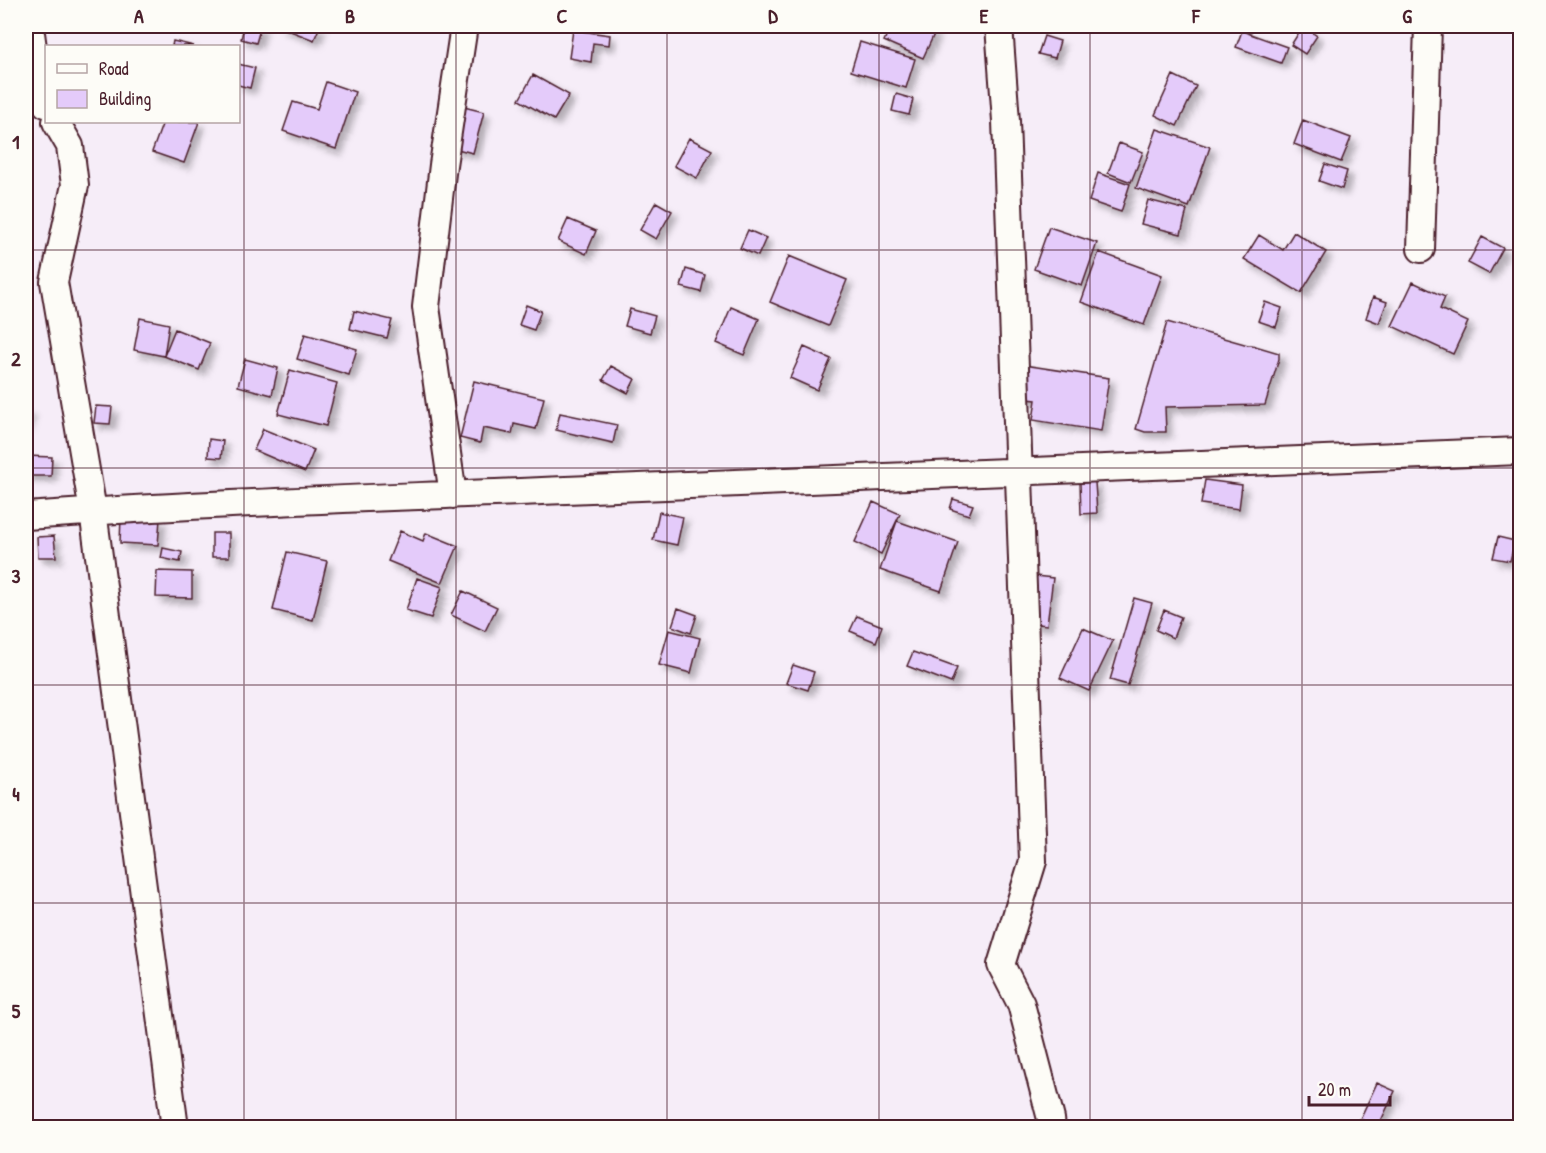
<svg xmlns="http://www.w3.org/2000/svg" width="1546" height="1153" font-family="'Patrick Hand',sans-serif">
	<defs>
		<filter id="shadow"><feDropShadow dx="5.5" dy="5.5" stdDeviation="3" flood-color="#0004"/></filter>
	</defs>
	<rect width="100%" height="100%" fill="#f6edf8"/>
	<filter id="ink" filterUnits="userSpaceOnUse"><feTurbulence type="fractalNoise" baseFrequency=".0167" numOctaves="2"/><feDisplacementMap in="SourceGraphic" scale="12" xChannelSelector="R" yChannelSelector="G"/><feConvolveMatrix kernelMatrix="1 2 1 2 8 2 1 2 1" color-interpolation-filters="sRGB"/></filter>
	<g filter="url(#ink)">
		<path fill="#e4cbfa" stroke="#4a1f2b" stroke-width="1.5" filter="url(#shadow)" d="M 244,26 L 261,26 L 256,43 L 241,39 Z
			M 277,26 L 320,26 L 314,40 Z
			M 891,26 L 924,26 L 923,28 L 935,32 L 923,58 L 884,41 Z
			M 1303,26 L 1317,36 L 1305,54 L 1291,45 Z
			M 573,30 L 610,35 L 609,45 L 593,43 L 591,62 L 569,58 Z
			M 1242,31 L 1287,47 L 1281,63 L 1236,47 Z
			M 1044,36 L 1060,41 L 1055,58 L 1038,54 Z
			M 173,41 L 194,46 L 172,46 Z
			M 860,42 L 915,59 L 906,88 L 851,71 Z
			M 238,64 L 255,68 L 250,88 L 238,85 Z
			M 533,75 L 569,95 L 554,120 L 519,100 Z
			M 1173,75 L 1196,86 L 1177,126 L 1155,115 Z
			M 326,82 L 355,92 L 336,149 L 283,131 L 293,102 L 317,109 Z
			M 896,94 L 913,99 L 909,115 L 892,111 Z
			M 464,107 L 484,112 L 473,153 L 453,148 Z
			M 1303,120 L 1351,138 L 1341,162 L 1294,144 Z
			M 163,122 L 199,122 L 184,163 L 152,152 Z
			M 1157,129 L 1210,147 L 1189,207 L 1136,188 Z
			M 689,138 L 712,150 L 697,178 L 674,166 Z
			M 1119,143 L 1143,152 L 1131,182 L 1108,173 Z
			M 1325,164 L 1347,171 L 1342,189 L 1319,181 Z
			M 1098,173 L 1130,184 L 1121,212 L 1089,201 Z
			M 1148,200 L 1187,210 L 1181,234 L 1141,224 Z
			M 656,202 L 672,211 L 656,239 L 640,230 Z
			M 568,219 L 596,231 L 586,254 L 558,241 Z
			M 1049,227 L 1097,243 L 1082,286 L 1034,269 Z
			M 748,230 L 766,238 L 758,256 L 740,248 Z
			M 1294,232 L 1326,252 L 1301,293 L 1244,259 L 1259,235 L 1283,250 Z
			M 1482,237 L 1503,248 L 1489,274 L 1468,263 Z
			M 1099,252 L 1162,275 L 1144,325 L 1081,302 Z
			M 789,256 L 847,280 L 828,326 L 770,302 Z
			M 686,269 L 705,275 L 701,292 L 681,287 Z
			M 1413,282 L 1445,297 L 1440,309 L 1468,322 L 1453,354 L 1392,326 Z
			M 1373,297 L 1387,302 L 1379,323 L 1366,318 Z
			M 1265,302 L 1282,308 L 1276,327 L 1258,321 Z
			M 526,305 L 541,311 L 534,330 L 519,325 Z
			M 731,307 L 759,319 L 744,355 L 716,343 Z
			M 630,309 L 655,316 L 650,333 L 625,326 Z
			M 354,311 L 392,320 L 387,338 L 350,329 Z
			M 140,318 L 169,324 L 164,356 L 134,350 Z
			M 1167,322 L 1248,345 L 1252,345 L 1279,353 L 1279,359 L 1265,405 L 1165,407 L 1166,432 L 1145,432 L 1136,429 Z
			M 175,329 L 210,343 L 199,370 L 164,356 Z
			M 305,334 L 357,349 L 349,375 L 297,359 Z
			M 804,347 L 831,359 L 817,390 L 790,378 Z
			M 245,359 L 278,368 L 272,395 L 238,386 Z
			M 1024,365 L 1109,378 L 1101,431 L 1033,420 L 1036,400 L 1018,398 Z
			M 611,366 L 635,379 L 628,393 L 603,380 Z
			M 290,370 L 337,383 L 326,426 L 278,414 Z
			M 474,381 L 544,398 L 536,429 L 514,424 L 512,434 L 483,428 L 480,443 L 460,438 Z
			M 96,406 L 112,407 L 110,424 L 94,423 Z
			M 26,410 L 30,411 L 26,426 Z
			M 560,413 L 617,425 L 613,443 L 556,430 Z
			M 263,429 L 314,450 L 305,472 L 254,450 Z
			M 209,439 L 223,441 L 221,458 L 208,457 Z
			M 26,456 L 52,457 L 51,476 L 26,476 Z
			M 1205,480 L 1242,485 L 1239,509 L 1201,504 Z
			M 1095,482 L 1097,513 L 1081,514 L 1080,483 Z
			M 953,499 L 973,505 L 969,515 L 950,509 Z
			M 873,502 L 900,514 L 881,554 L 855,542 Z
			M 659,512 L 683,517 L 677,545 L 653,540 Z
			M 121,517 L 160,519 L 158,545 L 120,543 Z
			M 897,521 L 958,542 L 941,591 L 880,570 Z
			M 400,531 L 423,541 L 426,533 L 458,546 L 442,583 L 388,561 Z
			M 212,533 L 229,533 L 229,557 L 212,557 Z
			M 54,536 L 56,557 L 38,557 L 37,537 Z
			M 1498,537 L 1515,541 L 1510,561 L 1493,558 Z
			M 163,548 L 182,552 L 180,562 L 161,558 Z
			M 287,552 L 327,561 L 313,620 L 273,610 Z
			M 157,571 L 192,572 L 192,598 L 156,597 Z
			M 1035,576 L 1053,578 L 1047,625 L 1029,623 Z
			M 417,578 L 442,587 L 431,618 L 406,610 Z
			M 463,591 L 497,607 L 485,631 L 451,615 Z
			M 1134,598 L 1152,603 L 1128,685 L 1110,680 Z
			M 678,608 L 697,615 L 691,633 L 672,626 Z
			M 1164,610 L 1181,617 L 1173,638 L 1156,630 Z
			M 857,616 L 882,626 L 876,642 L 850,631 Z
			M 1083,628 L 1113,641 L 1089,691 L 1060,678 Z
			M 669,630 L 700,638 L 691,673 L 659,665 Z
			M 913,652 L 957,668 L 951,683 L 907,666 Z
			M 793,665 L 814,672 L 808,690 L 786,683 Z
			M 1377,1083 L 1395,1091 L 1378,1127 L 1360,1119 Z"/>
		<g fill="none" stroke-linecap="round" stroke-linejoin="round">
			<g stroke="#4a1f2b" stroke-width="30">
				<path id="street" d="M 30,26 L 39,91 L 46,104
					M 999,26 L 1006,121 L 1033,861 L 1001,965 L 1021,1004 L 1051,1119 L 1052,1128
					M 56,122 L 70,146 L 75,185 L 54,282 L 93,511 L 175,1128
					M 1421,249 L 1428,26
					M 453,495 L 426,307 L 443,165 L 464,26
					M 26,516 C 205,503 386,498 566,490 C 884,476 1202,463 1520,451"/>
			</g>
			<use href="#street" stroke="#fdfcf7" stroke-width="26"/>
		</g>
	</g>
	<path fill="none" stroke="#4a1f2b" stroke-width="1.5" stroke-opacity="0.55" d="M 244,26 L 244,1128M 456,26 L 456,1128M 667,26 L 667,1128M 879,26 L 879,1128M 1090,26 L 1090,1128M 1302,26 L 1302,1128M 26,250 L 1520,250M 26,468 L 1520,468M 26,685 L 1520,685M 26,903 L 1520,903"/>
	<rect width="1546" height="1153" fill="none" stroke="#fdfcf7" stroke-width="66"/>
	<rect x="45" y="45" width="195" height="78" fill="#fdfcf7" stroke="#b5a4a5" stroke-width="1.5"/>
	<rect x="57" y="64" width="30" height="9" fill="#fdfcf7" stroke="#b5a4a5" stroke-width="1.5"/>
	<text x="99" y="75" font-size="18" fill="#4a1f2b">Road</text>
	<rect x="57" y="90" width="30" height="18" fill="#e4cbfa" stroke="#b5a4a5" stroke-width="1.5"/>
	<text x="99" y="105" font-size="18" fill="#4a1f2b">Building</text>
	<path d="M1309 1096v9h81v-9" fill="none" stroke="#4a1f2b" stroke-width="3"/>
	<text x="1318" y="1096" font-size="18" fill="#4a1f2b" stroke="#fdfcf7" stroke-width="4.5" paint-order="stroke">20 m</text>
	<rect x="33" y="33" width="1480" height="1087" fill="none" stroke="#4a1f2b" stroke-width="2"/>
	<g font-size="20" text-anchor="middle" font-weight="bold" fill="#4a1f2b">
		<text x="139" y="23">A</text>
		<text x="350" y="23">B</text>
		<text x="562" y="23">C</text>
		<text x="773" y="23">D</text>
		<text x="984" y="23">E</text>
		<text x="1196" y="23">F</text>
		<text x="1407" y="23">G</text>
		<text x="16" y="149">1</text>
		<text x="16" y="366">2</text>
		<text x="16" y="583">3</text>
		<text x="16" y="801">4</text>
		<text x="16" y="1018">5</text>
	</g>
</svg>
